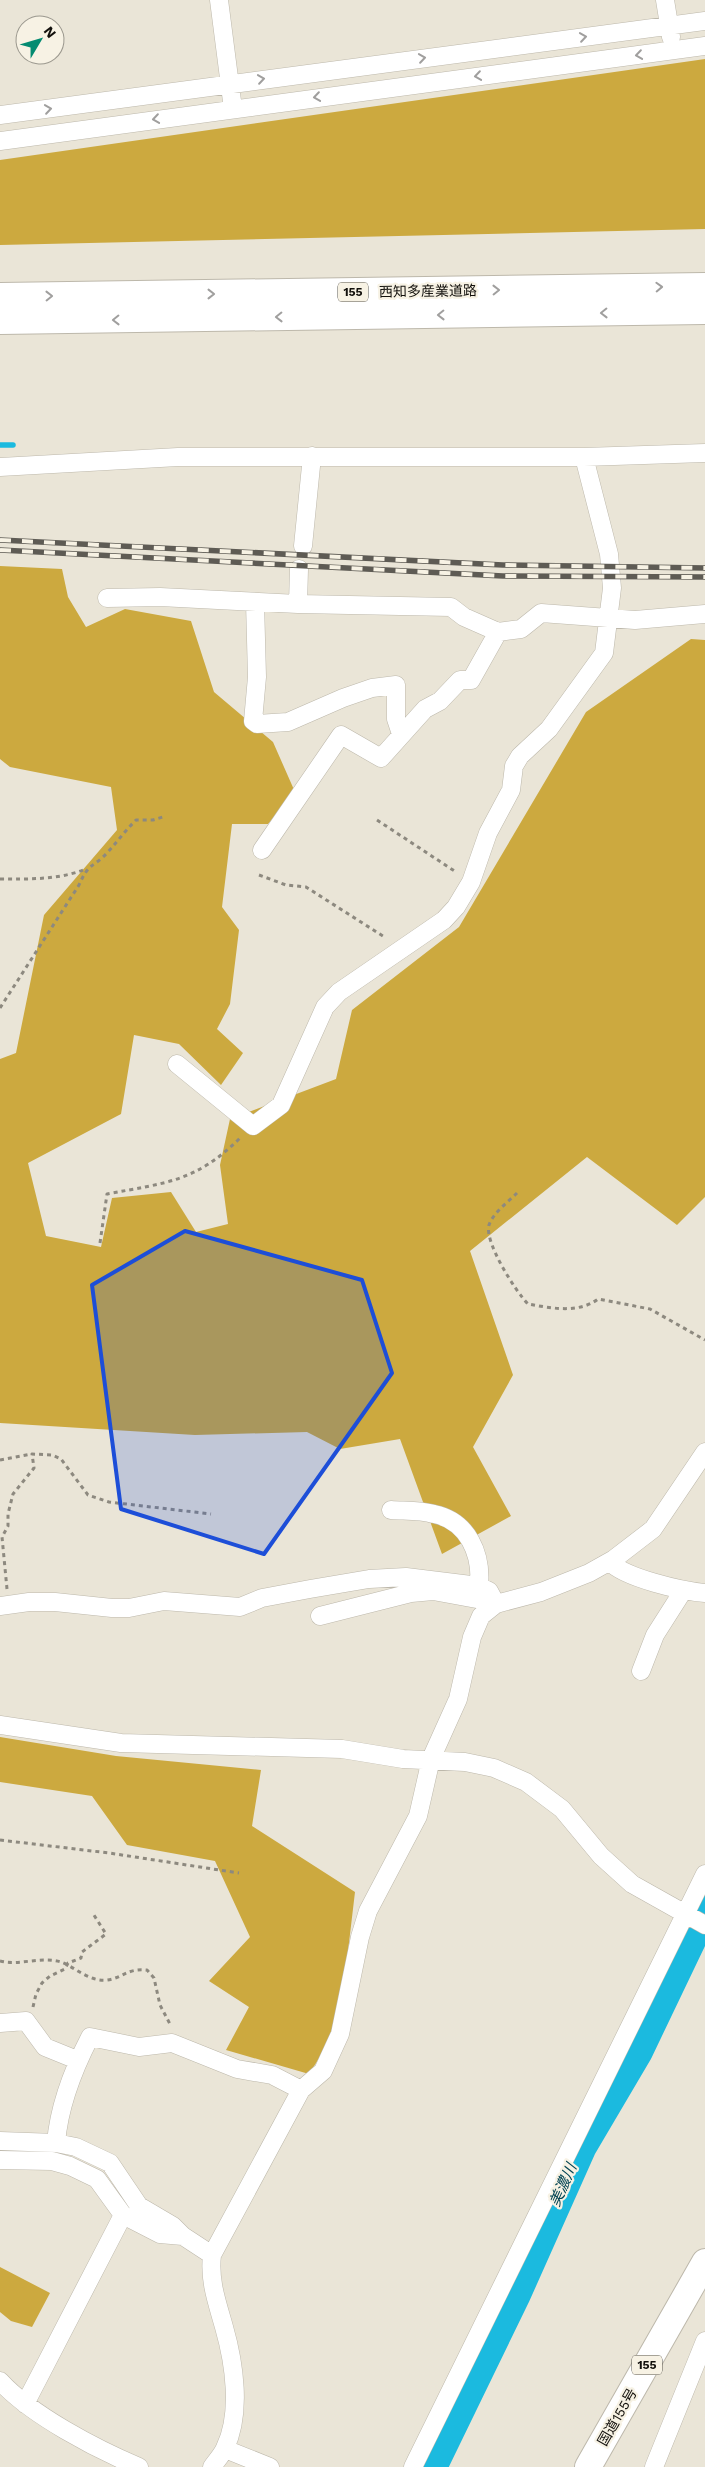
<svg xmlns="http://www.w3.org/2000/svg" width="705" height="2467" font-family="'Work Sans','Noto Sans JP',sans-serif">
	<rect width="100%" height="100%" fill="#eae5d7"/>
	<path fill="#cca93f" d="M 705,59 L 705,229 L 0,245 L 0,160 Z
		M 0,566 L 62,569 L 68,597 L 86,627 L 125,609 L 191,621 L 214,692 L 273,742 L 295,792 L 268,824 L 232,824 L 222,907 L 239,930 L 230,1004 L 217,1029 L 243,1053 L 221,1085 L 179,1044 L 134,1035 L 121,1114 L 28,1163 L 46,1236 L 101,1247 L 112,1198 L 171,1192 L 196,1232 L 228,1224 L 220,1165 L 230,1119 L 336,1079 L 352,1010 L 459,927 L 586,712 L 691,639 L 705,640 L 705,1197 L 677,1225 L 587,1157 L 470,1251 L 513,1375 L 473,1447 L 511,1516 L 442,1554 L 400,1439 L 340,1449 L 307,1432 L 195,1435 L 0,1423 L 0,1059 L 16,1053 L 44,915 L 117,830 L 111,787 L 10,767 L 0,759 Z
		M 0,1737 L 116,1756 L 261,1770 L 252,1826 L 355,1892 L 339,2027 L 309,2074 L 226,2050 L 249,2007 L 209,1981 L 250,1937 L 215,1861 L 127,1845 L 92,1796 L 0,1782 Z
		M 0,2267 L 50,2293 L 32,2327 L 11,2321 L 0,2312 Z"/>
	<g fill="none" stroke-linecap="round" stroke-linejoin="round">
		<path stroke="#1bbadf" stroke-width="5.5" d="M 0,445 L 13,445"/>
		<path stroke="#1bbadf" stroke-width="32" d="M 431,2467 L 515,2294 L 581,2146 L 637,2051 L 705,1909"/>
		<g stroke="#bdb8ab" stroke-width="19">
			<path id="minor" d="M 219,0 L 233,109
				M 665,0 L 671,37
				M 0,115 L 705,21
				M 0,141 L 705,46
				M 0,467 L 178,457 L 584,457 L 705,453
				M 303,546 L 312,456
				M 299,569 L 298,604 L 451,607 L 464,617 L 498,632 L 521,629 L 541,613 L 635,620 L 705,614
				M 107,598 L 160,597 L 298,604
				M 255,602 L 257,677 L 253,721 L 257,724 L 288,722 L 343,698 L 372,688 L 396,685 L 396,719 L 401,734
				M 262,850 L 341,735 L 381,758 L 425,709 L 440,701 L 460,680 L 471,680 L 498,632
				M 177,1064 L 253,1126 L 281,1105 L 325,1007 L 339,992 L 444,920 L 456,907 L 471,882 L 488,833 L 511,790 L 514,766 L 520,756 L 549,729 L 604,653 L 612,588 L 609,554 L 584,457
				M 391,1510 C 405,1511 420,1510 434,1514 C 468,1521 482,1554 479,1586
				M 610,1562 C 625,1578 682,1591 705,1593
				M 0,1606 L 29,1602 L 55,1602 L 112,1608 L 129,1608 L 164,1601 L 240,1607 L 262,1598 L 310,1589 L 369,1579 L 406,1577 L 479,1586 L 489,1591 L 496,1604
				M 320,1616 L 411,1593 L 433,1591 L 482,1600 L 487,1609
				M 641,1671 L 655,1635 L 683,1591
				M 0,1725 L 121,1743 L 342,1749 L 403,1759 L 465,1762 L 494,1768 L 526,1782 L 562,1809 L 601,1856 L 632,1884 L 705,1925
				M 0,2023 L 26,2021 L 45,2047 L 77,2060
				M 0,2141 L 56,2143
				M 0,2160 L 52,2161 L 70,2166 L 97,2179 L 123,2215 L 160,2234 L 183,2236 L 212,2255
				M 183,2236 L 173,2226 L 139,2206 L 110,2163 L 76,2147 L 56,2143 C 59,2106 73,2070 90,2037 L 139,2047 L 172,2043 L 237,2069 L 272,2075 L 301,2090
				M 0,2381 C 31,2415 96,2449 139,2467
				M 25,2404 L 123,2215
				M 225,2449 L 270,2467
				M 212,2467 C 216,2461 222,2455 225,2448 C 242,2413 234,2362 224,2327 C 217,2302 209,2281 212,2255 L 301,2090 L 323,2071 L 340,2034 L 360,1937 L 368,1911 L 418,1816 L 431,1759 L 458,1699 L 472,1637 L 481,1616 L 496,1604 L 541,1592 L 589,1573 L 614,1559 L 653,1529 L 705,1452
				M 413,2467 L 705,1874
				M 654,2467 L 705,2341"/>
		</g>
		<g stroke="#bdb8ab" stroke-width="28">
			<path id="highway" d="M 0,296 L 705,286
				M 0,321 L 705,311
				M 588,2467 L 705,2262"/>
		</g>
		<path stroke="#8d897f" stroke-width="3" stroke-dasharray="4 4" stroke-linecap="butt" d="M 377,820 L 456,872
			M 259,875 L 286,885 L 306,887 L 386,938
			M 0,879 C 30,879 58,880 86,869
			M 0,1008 L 79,885 C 89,862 93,868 107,853 C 117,842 125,831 136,820 L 153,820 L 166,816
			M 517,1193 C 508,1202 493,1213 489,1225 C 484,1242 516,1292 528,1304 C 551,1308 578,1314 598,1299 L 650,1309 L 705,1340
			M 100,1243 L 107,1194 C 165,1183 196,1182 240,1138
			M 0,1460 L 32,1454
			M 7,1589 L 2,1537 L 8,1526 L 8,1514 L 13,1494 L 34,1468 L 32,1454 L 52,1455 L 61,1459 L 88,1495 L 109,1502 L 211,1514
			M 0,1840 L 109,1853 L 239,1873
			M 0,1961 C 20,1966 40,1956 61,1962 C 75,1967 89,1982 107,1980 C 123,1978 127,1968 147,1970 L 154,1978 L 160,2005 L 171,2026
			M 33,2007 L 36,1994 L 42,1983 L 50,1976 L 65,1969 L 68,1963 L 81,1958 L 82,1952 L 106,1934 L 92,1912"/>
		<use href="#minor" stroke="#fff" stroke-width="18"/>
		<use href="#highway" stroke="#fff" stroke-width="26"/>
		<g stroke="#5e5b54" stroke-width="5.5">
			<path id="rail" d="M 0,540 L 503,565 L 705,568
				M 0,550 L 503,576 L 705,577"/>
		</g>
		<use href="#rail" stroke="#f7f2e4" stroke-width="4" stroke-dasharray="11" stroke-linecap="butt"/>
	</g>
	<defs><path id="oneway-chevron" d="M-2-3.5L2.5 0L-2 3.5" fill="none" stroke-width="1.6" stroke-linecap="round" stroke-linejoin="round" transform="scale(1.25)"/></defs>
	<g stroke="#a09f9e">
		<use href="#oneway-chevron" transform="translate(583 37) rotate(-8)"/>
		<use href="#oneway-chevron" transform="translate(639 55) rotate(172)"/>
		<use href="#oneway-chevron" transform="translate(422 58) rotate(-8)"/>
		<use href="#oneway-chevron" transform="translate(478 76) rotate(172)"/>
		<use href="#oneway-chevron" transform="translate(261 79) rotate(-8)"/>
		<use href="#oneway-chevron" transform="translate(317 97) rotate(172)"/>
		<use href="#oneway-chevron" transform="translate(48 109) rotate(-8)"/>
		<use href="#oneway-chevron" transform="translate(156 119) rotate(172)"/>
		<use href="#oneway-chevron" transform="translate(659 287) rotate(-2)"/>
		<use href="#oneway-chevron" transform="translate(496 290) rotate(-1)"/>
		<use href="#oneway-chevron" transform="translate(211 294)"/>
		<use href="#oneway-chevron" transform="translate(49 296) rotate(-1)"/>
		<use href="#oneway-chevron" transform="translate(604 313) rotate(179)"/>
		<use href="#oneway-chevron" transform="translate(441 315) rotate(179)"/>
		<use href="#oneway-chevron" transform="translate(279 317) rotate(179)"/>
		<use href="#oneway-chevron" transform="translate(116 320) rotate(179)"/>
	</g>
	<path fill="#1d4ed8" fill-opacity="0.2" stroke="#1d4ed8" stroke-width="4" stroke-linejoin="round" d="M 185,1231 L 362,1280 L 392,1373 L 264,1554 L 121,1509 L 92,1285 Z"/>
	<g text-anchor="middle" stroke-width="4.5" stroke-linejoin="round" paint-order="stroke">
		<g fill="#f7f2e4" stroke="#57544d" stroke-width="1">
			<rect x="338" y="282.5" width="30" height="19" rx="4"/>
			<rect x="632" y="2355.5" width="30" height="19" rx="4"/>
		</g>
		<g font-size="12" font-weight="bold" fill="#12100c">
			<text x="353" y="296">155</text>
			<text x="647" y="2369">155</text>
		</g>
		<g font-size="14" fill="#12100c" stroke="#f7f2e4">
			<text transform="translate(428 291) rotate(-1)" y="5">西知多産業道路</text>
			<text transform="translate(617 2417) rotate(-60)" y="5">国道155号</text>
		</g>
		<g font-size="15" font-style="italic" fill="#034453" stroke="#f7f2e4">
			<text transform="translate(563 2185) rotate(-66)" y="5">美濃川</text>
		</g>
	</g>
	<g transform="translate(40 40) rotate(52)"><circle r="24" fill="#f7f2e4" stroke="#9b988e"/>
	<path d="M0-4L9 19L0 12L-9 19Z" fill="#048b71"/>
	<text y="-8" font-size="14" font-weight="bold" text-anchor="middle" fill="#12100c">N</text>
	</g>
</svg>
